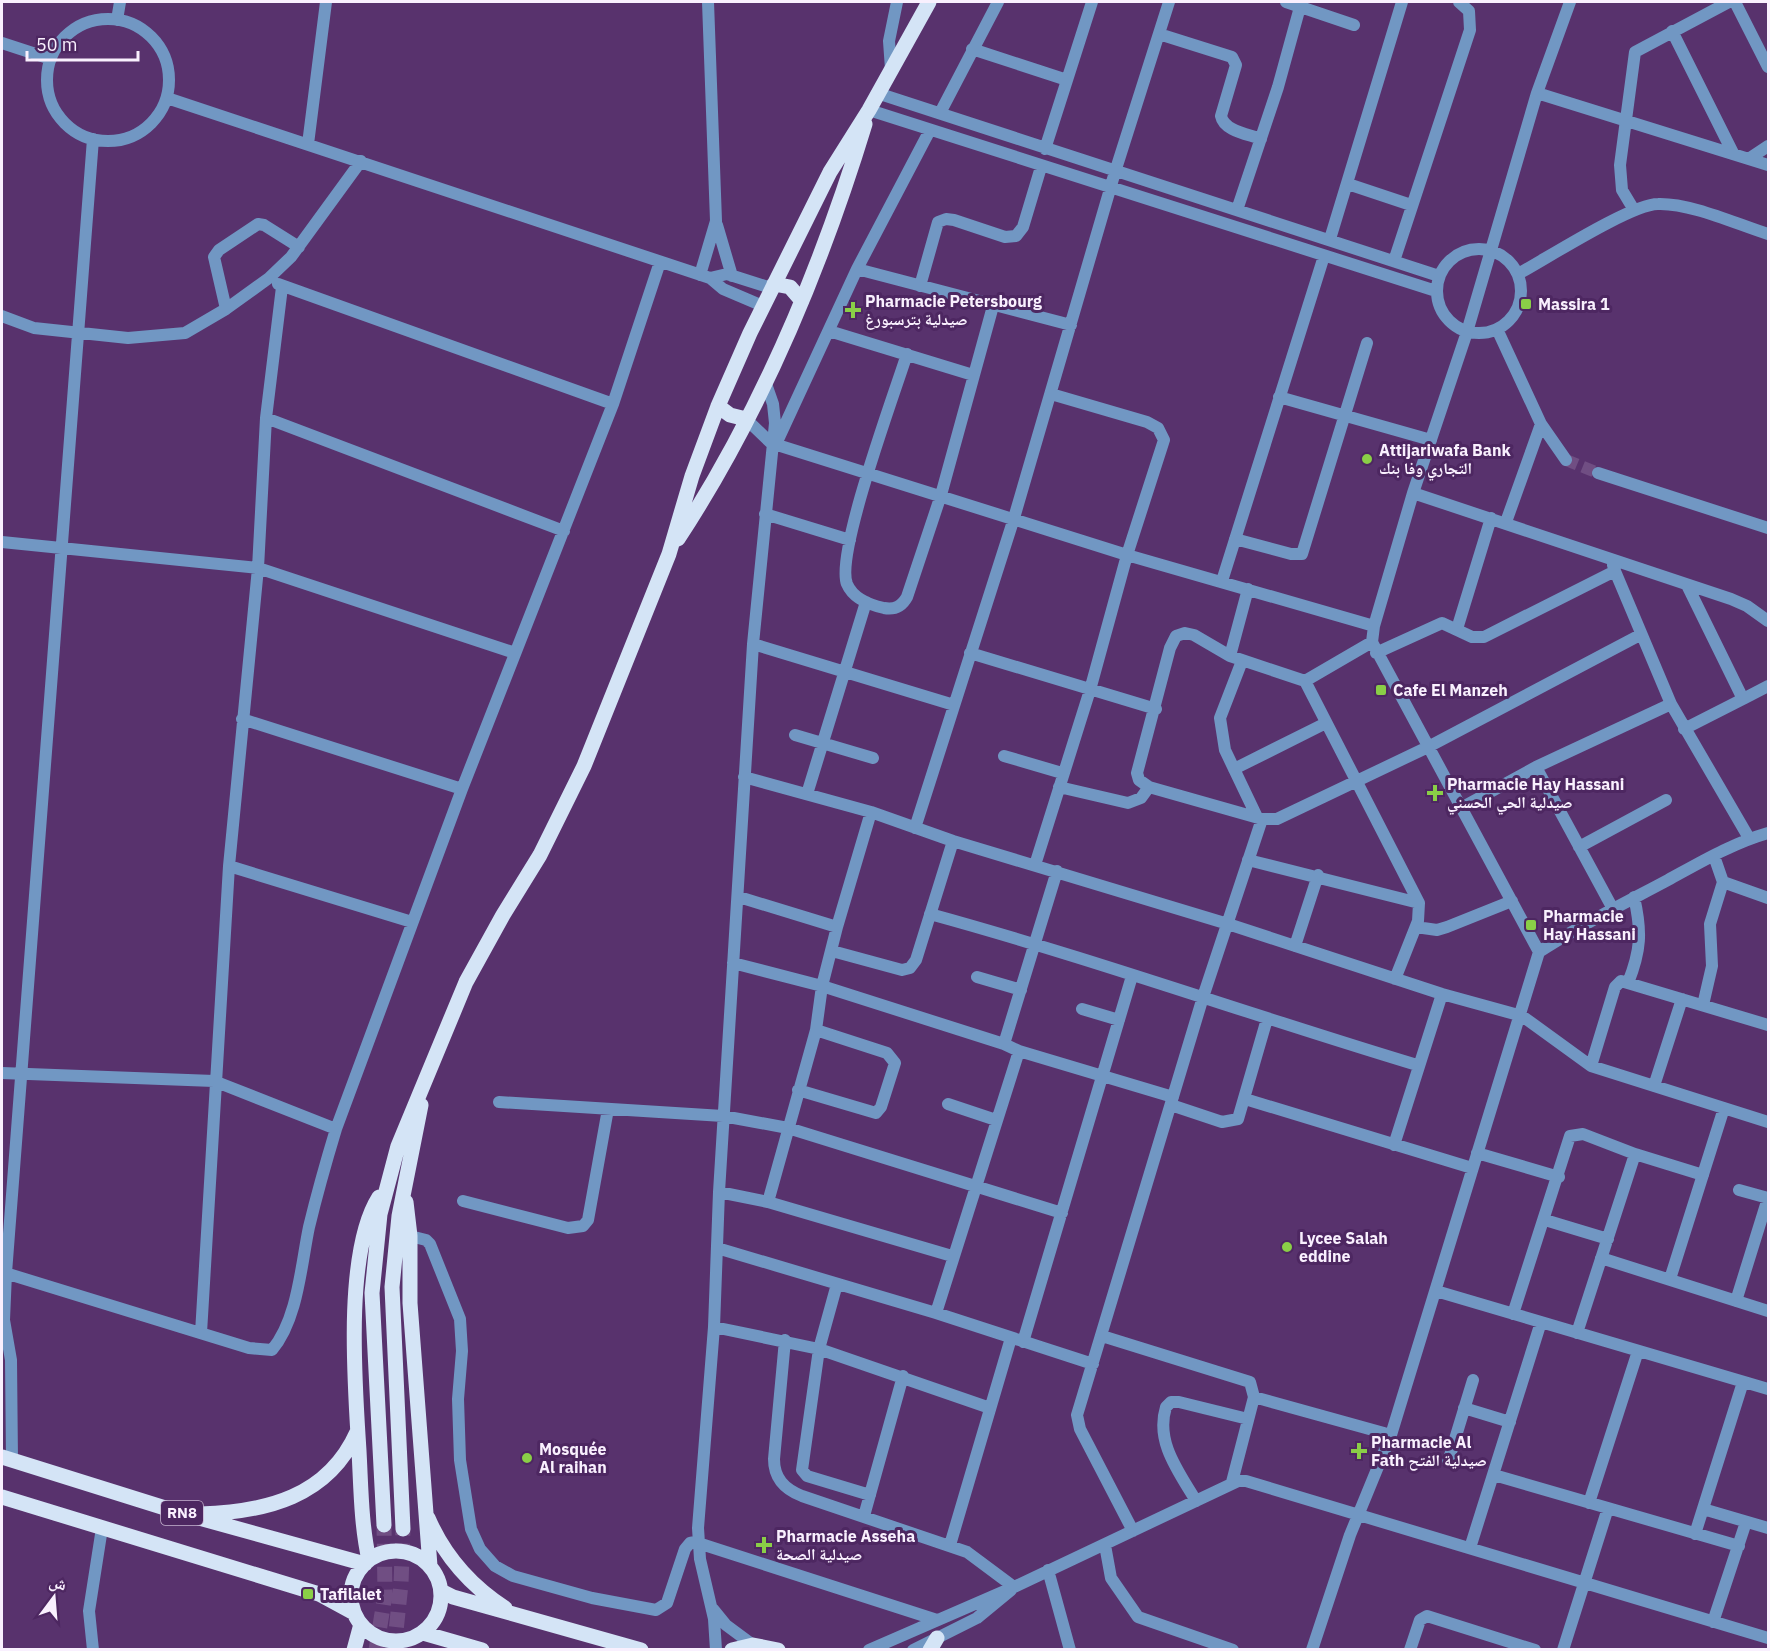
<svg xmlns="http://www.w3.org/2000/svg" width="1770" height="1651" font-family="'IBM Plex Sans','Noto Naskh Arabic',sans-serif">
	<rect width="100%" height="100%" fill="#58326d"/>
	<g fill="none" stroke-linecap="round" stroke-linejoin="round">
		<path stroke="#704e83" stroke-width="12" stroke-dasharray="12 6" stroke-linecap="butt" d="M 1566,460 L 1598,473"/>
		<path stroke="#704e83" stroke-width="15" stroke-dasharray="15 8" stroke-linecap="butt" d="M 376,1650 L 385,1595 L 384,1525
			M 394,1650 L 401,1584 L 403,1529"/>
		<path stroke="#7197c3" stroke-width="12" d="M 1286,2 L 1354,25
			M 1735,2 L 1768,67
			M47 80a61 61 0 1 1 122 0a61 61 0 1 1-122 0Z
			M 117,20 L 120,2
			M 1672,31 L 1733,153
			M 1159,34 L 1232,57 L 1236,65 L 1221,116 C 1224,131 1248,134 1261,139
			M 2,43 L 51,59
			M 972,49 L 1067,80
			M 891,69 L 889,41 L 897,2
			M 877,93 L 1439,276
			M 1537,93 L 1768,165
			M 167,98 L 710,278 L 723,289 L 763,306
			M 869,110 L 1436,291
			M 940,113 L 998,2
			M 308,144 L 326,2
			M 1045,149 L 1092,2
			M 1750,158 L 1768,146
			M 1348,184 L 1411,205
			M 1237,210 L 1278,87 L 1300,7
			M 1634,210 L 1622,190 L 1620,165 L 1635,52 L 1729,2
			M 717,225 L 732,276
			M 1330,239 L 1402,2
			M1437 291a42 42 0 1 1 84 0a42 42 0 1 1-84 0Z
			M 1394,261 L 1470,30 L 1469,11 L 1459,2
			M 857,269 L 1071,325
			M 1518,274 C 1546,259 1631,204 1658,204 C 1691,203 1736,224 1768,234
			M 700,275 L 716,221 L 708,2
			M 710,278 L 727,274 L 771,288
			M 278,284 L 613,404
			M 920,286 L 938,222 L 946,219 L 954,220 L 1005,237 L 1016,236 L 1023,227 L 1041,167
			M 226,309 L 214,257 L 219,250 L 258,224 L 264,225 L 299,247
			M 2,316 L 34,328 L 128,338 L 185,333 L 226,309 L 269,278 L 291,257 L 361,161
			M 1497,329 L 1541,424 L 1566,460
			M 829,331 L 973,375
			M 907,354 C 895,392 835,554 847,584 C 853,598 870,605 884,608 C 895,610 902,606 907,597 L 941,495 L 993,306
			M 1279,397 L 1431,440
			M 266,418 L 564,531
			M 746,419 L 771,443 L 1127,555 L 1374,626
			M 776,444 L 857,269 L 930,130
			M 1598,473 L 1768,528
			M 1413,493 L 1731,599 L 1747,606 L 1768,621
			M 765,514 L 850,540
			M 1506,522 L 1541,424
			M 1235,539 L 1291,554 L 1302,554 L 1367,343
			M 2,542 L 258,568 L 515,653
			M 1615,571 L 1671,704 L 1749,838
			M 1222,581 L 1324,256
			M 1457,629 L 1491,518
			M 1372,642 L 1305,681 L 1419,903 L 1418,921 L 1395,979
			M 753,644 L 954,705
			M 970,653 L 1156,709
			M 1376,653 L 1442,623 L 1472,637 L 1484,637 L 1615,571 L 1613,565
			M 1230,656 L 1248,589
			M 1242,661 L 1220,718 L 1225,750 L 1257,817
			M 1305,681 L 1230,656 L 1194,635 L 1185,633 L 1176,636 L 1170,648 L 1137,773 L 1139,780 L 1149,787 L 1262,819 L 1277,819 L 1428,747 L 1640,635
			M 1743,699 L 1768,686
			M 242,719 L 462,789
			M 1684,729 L 1743,699 L 1688,587
			M 795,735 L 873,758
			M 1004,756 L 1062,773
			M 1536,767 L 1613,909
			M 1234,769 L 1326,723
			M 744,777 L 871,812 L 953,841 L 1228,924 L 1442,994 L 1522,1016 L 1591,1066 L 1768,1122
			M 1059,787 L 1128,803 L 1141,798 L 1149,787
			M 807,794 L 866,602
			M 1461,808 L 1536,767 L 1671,704
			M 915,828 L 1014,518 L 1115,172 L 1169,2
			M 1579,847 L 1666,800
			M 1714,856 L 1723,882 L 1768,898
			M 1248,860 L 1419,903
			M 1035,865 L 1090,690 L 1127,555 L 1164,440 L 1158,428 L 1147,422 L 1051,394
			M 229,866 L 412,922
			M 739,897 L 837,927
			M 930,914 C 1094,959 1254,1016 1417,1065
			M 1416,927 L 1437,930 L 1447,927 L 1512,901
			M 1295,946 L 1318,875
			M 832,951 L 902,970 L 910,968 L 916,960 L 953,841
			M 1539,952 C 1580,925 1625,903 1668,880 C 1701,862 1733,843 1768,833
			M 733,963 L 822,986 L 1004,1044 L 1019,1051 L 1173,1097
			M 977,977 L 1021,990
			M 1628,983 C 1641,950 1642,932 1634,897
			M 1703,1005 L 1712,966 L 1710,924 L 1723,882
			M 1082,1009 L 1119,1020
			M 1004,1044 L 1057,871
			M 1591,1066 L 1615,987 L 1621,981 L 1768,1025
			M 2,1073 L 214,1081 L 336,1129
			M 1654,1086 L 1682,999
			M 798,1090 L 876,1113 L 881,1107 L 895,1063 L 887,1053 L 816,1030
			M 1245,1099 L 1472,1168
			M 499,1102 L 723,1116 L 788,1128 L 1062,1213
			M 948,1104 L 996,1120
			M 1171,1105 L 1222,1122 L 1238,1119 L 1267,1019
			M 1394,1145 L 1442,994
			M 1477,1153 L 1559,1177
			M 1739,1190 L 1768,1198
			M 719,1192 L 768,1202 L 952,1256
			M 463,1201 L 568,1228 L 583,1226 L 588,1220 L 608,1109
			M 768,1202 L 816,1030 L 822,986 L 837,927 L 871,812
			M 1545,1220 L 1608,1239
			M 410,1236 L 426,1240 L 430,1244 L 460,1319 L 462,1351 L 458,1399 L 460,1460 L 471,1529 L 480,1549 L 495,1566 L 513,1576 L 592,1598 L 656,1610 L 667,1603 L 685,1549 L 690,1543 L 695,1542 L 937,1620
			M 717,1248 L 936,1313 L 1093,1364
			M 1601,1258 L 1768,1311
			M 2,1272 L 249,1348 L 272,1350 C 298,1319 301,1265 309,1227 C 317,1194 326,1162 336,1129 L 462,789 L 613,404 L 660,262
			M 1670,1279 L 1724,1108
			M 837,1284 L 819,1349 L 802,1470 L 807,1476 L 870,1495
			M 1436,1291 L 1768,1389
			M 1736,1301 L 1768,1198
			M 936,1313 L 1019,1051
			M 1513,1314 L 1570,1136 L 1583,1134 L 1635,1154 L 1703,1175
			M 714,1327 L 819,1349 L 990,1408
			M 201,1333 L 229,866 L 258,568 L 266,418 L 282,287
			M 1577,1333 L 1635,1154
			M 1102,1336 L 1250,1382 L 1254,1397 L 1232,1482
			M 785,1340 L 774,1459 C 774,1478 784,1489 802,1496 L 967,1552 L 1014,1587
			M 1023,1342 L 1132,976
			M 1254,1397 L 1391,1435
			M 1464,1408 L 1510,1422
			M 12,1461 L 11,1360 L 4,1320 L 6,1273 L 93,139
			M 1448,1462 L 1473,1380
			M 1494,1475 L 1739,1546
			M 1196,1501 C 1179,1472 1155,1442 1166,1407 L 1171,1402 L 1179,1402 L 1248,1419
			M 1589,1503 L 1638,1351
			M 1703,1509 L 1768,1528
			M 864,1516 L 903,1376
			M 1133,1531 L 1080,1429 L 1077,1415 L 1203,997 L 1262,819
			M 1695,1534 L 1743,1382
			M 950,1545 L 1011,1338
			M 1105,1545 L 1111,1578 L 1138,1617 L 1233,1650
			M 1470,1548 L 1541,1322
			M 1048,1570 L 1070,1650
			M 713,1609 L 726,1625 L 753,1645
			M 1713,1622 L 1746,1522
			M 93,1650 L 89,1611 L 102,1528
			M 716,1650 L 714,1619 L 700,1559 L 698,1528 L 714,1327 L 719,1192 L 753,644 L 775,423 L 773,404 L 765,381
			M 869,1650 L 1014,1587 L 1238,1481 L 1246,1481 L 1768,1638
			M 913,1650 L 977,1618 L 1011,1590
			M 1312,1650 L 1350,1535 L 1391,1435 L 1539,952 L 1372,642 L 1374,626 L 1413,493 L 1467,332 L 1537,93 L 1570,2
			M 1410,1650 L 1420,1620 L 1427,1616 L 1535,1650
			M 1563,1650 L 1608,1508"/>
		<path stroke="#d4e4f6" stroke-width="15" d="M 774,284 L 790,287 L 802,301
			M 718,406 L 730,415 L 746,419
			M 678,539 C 761,412 821,268 865,124
			M 406,1202 L 410,1236 L 410,1303 L 430,1566
			M 2,1457 L 181,1513 L 365,1564
			M 2,1497 L 319,1594 L 354,1613
			M 200,1514 C 266,1512 328,1497 357,1432
			M 428,1518 C 444,1555 471,1586 505,1608
			M 384,1525 L 372,1293 L 380,1214 L 398,1146 L 466,982 L 503,915 L 540,855 L 584,766 L 669,554 L 692,476 L 718,406 L 750,333 L 830,172 L 869,110 L 929,2
			M 403,1529 L 392,1287 L 399,1216 L 421,1105
			M351 1596a45 45 0 1 1 90 0a45 45 0 1 1-90 0Z
			M 369,1560 C 361,1524 361,1487 359,1451 C 355,1385 344,1252 379,1197
			M 441,1591 L 453,1597 L 641,1650
			M 423,1633 L 482,1650
			M 354,1650 L 361,1624
			M 732,1650 L 753,1645 L 778,1650
			M 930,1650 L 937,1638"/>
	</g>
	<g fill="#8ace47" stroke="#4d2761" stroke-width="2">
		<rect x="1520" y="298" width="12" height="12" rx="3"/>
		<path d="M850 301h6v6h6v6h-6v6h-6v-6h-6v-6h6z"/>
		<circle cx="1367" cy="459" r="6"/>
		<rect x="1375" y="684" width="12" height="12" rx="3"/>
		<path d="M1432 784h6v6h6v6h-6v6h-6v-6h-6v-6h6z"/>
		<rect x="1525" y="919" width="12" height="12" rx="3"/>
		<circle cx="1287" cy="1247" r="6"/>
		<path d="M1356 1442h6v6h6v6h-6v6h-6v-6h-6v-6h6z"/>
		<circle cx="527" cy="1458" r="6"/>
		<path d="M761 1536h6v6h6v6h-6v6h-6v-6h-6v-6h6z"/>
		<rect x="302" y="1588" width="12" height="12" rx="3"/>
	</g>
	<g text-anchor="middle" stroke-width="6" stroke-linejoin="round" paint-order="stroke">
		<rect fill="#4d2761" stroke="#c5b4cf" stroke-width="1.5" x="161" y="1501" width="42" height="24" rx="4.5"/>
		<g font-size="15" font-weight="bold" fill="#f9f0fe">
			<text x="182" y="1518">RN8</text>
		</g>
		<g font-size="16" font-weight="bold" fill="#f9f0fe" stroke="#4d2761" text-anchor="start">
			<text x="865" y="307">Pharmacie Petersbourg<tspan x="865" dy="18">صيدلية بترسبورغ</tspan></text>
			<text x="1538" y="310">Massira 1</text>
			<text x="1379" y="456">Attijariwafa Bank<tspan x="1379" dy="18">التجاري وفا بنك</tspan></text>
			<text x="1393" y="696">Cafe El Manzeh</text>
			<text x="1447" y="790">Pharmacie Hay Hassani<tspan x="1447" dy="18">صيدلية الحي الحسني</tspan></text>
			<text x="1543" y="922">Pharmacie<tspan x="1543" dy="18">Hay Hassani</tspan></text>
			<text x="1299" y="1244">Lycee Salah<tspan x="1299" dy="18">eddine</tspan></text>
			<text x="1371" y="1448">Pharmacie Al<tspan x="1371" dy="18">Fath صيدلية الفتح</tspan></text>
			<text x="539" y="1455">Mosquée<tspan x="539" dy="18">Al raihan</tspan></text>
			<text x="776" y="1542">Pharmacie Asseha<tspan x="776" dy="18">صيدلية الصحة</tspan></text>
			<text x="320" y="1600">Tafilalet</text>
		</g>
	</g>
	<rect width="1770" height="1651" fill="none" stroke="#f9f0fe" stroke-width="6"/>
	<g transform="translate(54 1597) rotate(16)" stroke="#4d2761" stroke-width="4.5" paint-order="stroke">
	<path d="M0-4.5L10 22L0 15L-10 22Z" fill="#f9f0fe"/>
	<text y="-9" font-size="16" font-weight="bold" text-anchor="middle" fill="#f9f0fe">ش</text>
	</g>
	<path d="M27 51v9h111v-9" fill="none" stroke="#f9f0fe" stroke-width="3"/>
	<text x="36" y="51" font-size="18" fill="#f9f0fe" stroke="#4d2761" stroke-width="4.5" paint-order="stroke">50 m</text>
</svg>
